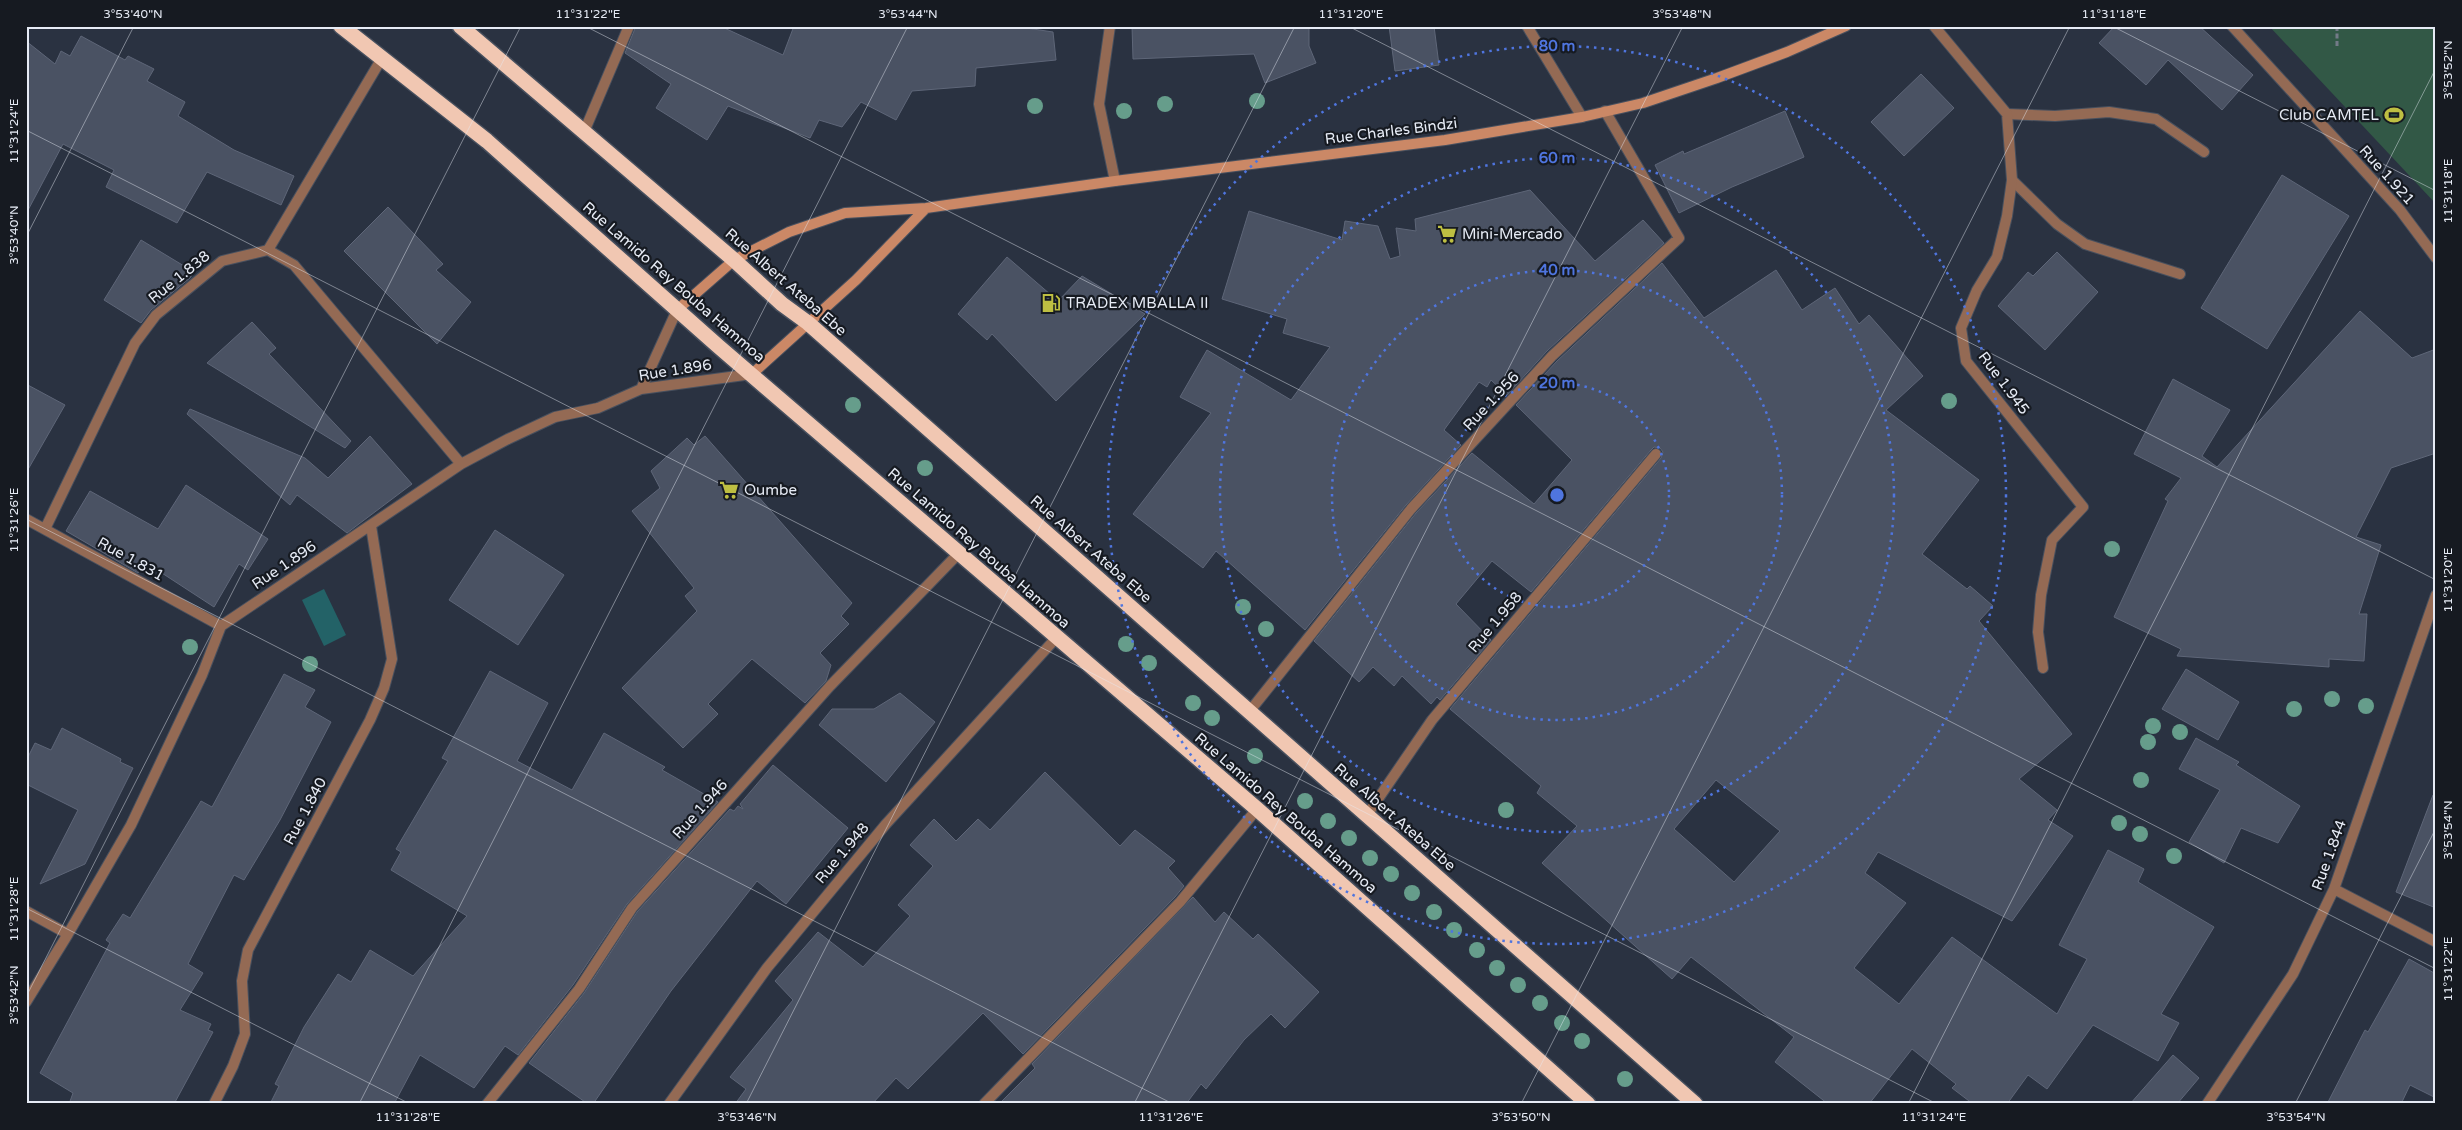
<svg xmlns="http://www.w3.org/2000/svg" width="2462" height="1130" font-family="'Varela Round',sans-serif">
	<rect width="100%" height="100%" fill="#2a3241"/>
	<path fill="#325846" d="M 2269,26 L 2436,26 L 2436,204 Z"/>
	<path fill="#236267" d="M 324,589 L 346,635 L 324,646 L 302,600 Z"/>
	<path fill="#4a5263" stroke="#5e6678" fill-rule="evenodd" d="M 636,26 L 720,26 L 783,55 L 794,26 L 1013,26 L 1053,32 L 1056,60 L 976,68 L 975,86 L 912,91 L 896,120 L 861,102 L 842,127 L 819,120 L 810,138 L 728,106 L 707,140 L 656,108 L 671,84 L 625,53 Z
		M 1132,26 L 1309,26 L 1309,46 L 1316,63 L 1265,83 L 1254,54 L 1133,59 Z
		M 1389,26 L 1434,26 L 1439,65 L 1395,71 Z
		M 2115,26 L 2199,26 L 2253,75 L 2222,110 L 2168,60 L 2146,85 L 2099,43 Z
		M 81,36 L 125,60 L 128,56 L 154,69 L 147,81 L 185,102 L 178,116 L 234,150 L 294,176 L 281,205 L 207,172 L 177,223 L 106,187 L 114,170 L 63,144 L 26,214 L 26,41 L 55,64 L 61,51 L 70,56 Z
		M 1921,74 L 1954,108 L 1904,156 L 1871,122 Z
		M 1785,111 L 1804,157 L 1732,187 L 1679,213 L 1655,165 L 1683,151 L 1684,154 Z
		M 2282,175 L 2349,216 L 2267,349 L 2201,308 Z
		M 1530,190 L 1595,261 L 1643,220 L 1664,243 L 1547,351 L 1507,395 L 1491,380 L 1487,387 L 1479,382 L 1444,430 L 1461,445 L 1406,505 L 1305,630 L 1216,551 L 1203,568 L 1133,514 L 1211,413 L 1180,397 L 1207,350 L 1291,400 L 1330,347 L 1283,333 L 1287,319 L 1222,299 L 1249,211 L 1342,240 L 1345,221 L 1378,226 L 1390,259 L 1400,256 L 1396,228 L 1416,231 L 1415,219 Z
		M 388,207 L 443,264 L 436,270 L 471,302 L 437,344 L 344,251 Z
		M 141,240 L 194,272 L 190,278 L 151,310 L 141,323 L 104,300 Z
		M 2057,252 L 2098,292 L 2045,350 L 1998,306 L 2028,272 L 2033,276 Z
		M 1007,257 L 1058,301 L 1082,276 L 1145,314 L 1056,401 L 992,334 L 987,340 L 958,314 Z
		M 1662,263 L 1704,318 L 1776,270 L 1802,310 L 1835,288 L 1859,324 L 1869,315 L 1923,376 L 1886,410 L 1979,480 L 1922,554 L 1967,589 L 1970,586 L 1993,606 L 1979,621 L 2072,734 L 2019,779 L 2057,810 L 2048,820 L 2073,836 L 2012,921 L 1878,852 L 1865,873 L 1906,903 L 1854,968 L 1899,1004 L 1952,937 L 2057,1014 L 2087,959 L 2059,945 L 2108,850 L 2144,869 L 2138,882 L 2214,927 L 2161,1014 L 2179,1023 L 2158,1061 L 2093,1025 L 2047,1089 L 2028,1075 L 2007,1104 L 1973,1104 L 1952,1088 L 1956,1084 L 1912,1049 L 1869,1104 L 1828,1104 L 1775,1062 L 1794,1037 L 1691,957 L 1672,979 L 1542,863 L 1577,826 L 1537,793 L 1541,786 L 1450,709 L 1661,458 L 1663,452 L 1660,448 L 1654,447 L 1651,450 L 1531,592 L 1492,561 L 1456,604 L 1491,640 L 1440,700 L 1437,697 L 1431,704 L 1402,676 L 1394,686 L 1373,667 L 1359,682 L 1314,641 L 1416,513 L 1472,453 L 1534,504 L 1572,460 L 1516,405 L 1557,361 ZM 1716,780 L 1780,831 L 1734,882 L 1674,829 Z
		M 2360,311 L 2412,358 L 2436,349 L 2436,453 L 2391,468 L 2356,537 L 2381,545 L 2359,614 L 2367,614 L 2364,661 L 2329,659 L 2329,667 L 2177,656 L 2181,649 L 2114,617 L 2168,501 L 2165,499 L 2181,478 L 2134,454 L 2173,379 L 2230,410 L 2202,456 L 2217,467 Z
		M 252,322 L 276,348 L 269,354 L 351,441 L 345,448 L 207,363 Z
		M 26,384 L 65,405 L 26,473 Z
		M 190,409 L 305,458 L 328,478 L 370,436 L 412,484 L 347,533 L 297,495 L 290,505 L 187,414 Z
		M 705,436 L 852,603 L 841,616 L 849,624 L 820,653 L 831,665 L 826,681 L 805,703 L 752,659 L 708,704 L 718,714 L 683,748 L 622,688 L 697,611 L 685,596 L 694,588 L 632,511 L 660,488 L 651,471 L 687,438 L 694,445 Z
		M 186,485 L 268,539 L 248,570 L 239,564 L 214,607 L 145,562 L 138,573 L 66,531 L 90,491 L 158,529 Z
		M 495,530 L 564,575 L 518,645 L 449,600 Z
		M 2186,669 L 2239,702 L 2218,740 L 2162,709 Z
		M 490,671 L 548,703 L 517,761 L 572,790 L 604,733 L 665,767 L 662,770 L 718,802 L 627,904 L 573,985 L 518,1055 L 505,1046 L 474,1088 L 420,1055 L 394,1104 L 270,1104 L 279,1086 L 275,1084 L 304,1027 L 338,974 L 351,982 L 370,950 L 413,976 L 467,916 L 391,870 L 401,852 L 396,849 L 448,761 L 442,758 Z
		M 284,674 L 315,690 L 305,707 L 331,722 L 280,820 L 244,880 L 234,875 L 188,964 L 203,973 L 180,1010 L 211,1024 L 208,1030 L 213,1032 L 174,1104 L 69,1104 L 73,1093 L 40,1073 L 110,943 L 106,940 L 123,914 L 130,918 L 201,801 L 212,807 Z
		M 900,693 L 935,722 L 886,782 L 819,725 L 832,709 L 874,709 Z
		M 62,728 L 121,759 L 120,762 L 133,768 L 85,864 L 40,884 L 78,810 L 26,784 L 26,761 L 35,743 L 51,750 Z
		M 2196,738 L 2239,762 L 2236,765 L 2300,806 L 2278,843 L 2241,828 L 2224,863 L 2189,842 L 2220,790 L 2179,769 Z
		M 773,765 L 848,828 L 786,904 L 757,881 L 671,991 L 593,1104 L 588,1104 L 529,1063 L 584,993 L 637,912 L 730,809 L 734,811 L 738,806 L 743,809 L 740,804 Z
		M 1045,772 L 1120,846 L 1135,830 L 1175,861 L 1168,868 L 1184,886 L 1175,897 L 1023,1054 L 983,1013 L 908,1089 L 896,1078 L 872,1104 L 735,1104 L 746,1089 L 730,1077 L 793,1000 L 775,981 L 818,932 L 863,967 L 910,916 L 898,905 L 933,866 L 910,845 L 934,819 L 956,841 L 978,819 L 990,830 Z
		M 2433,795 L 2436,795 L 2436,908 L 2396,892 Z
		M 1193,897 L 1215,922 L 1224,912 L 1253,939 L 1258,934 L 1319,992 L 1285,1028 L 1271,1014 L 1244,1040 L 1206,1089 L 1201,1084 L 1186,1104 L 999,1104 L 1035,1068 L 1032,1064 Z
		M 2409,959 L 2436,974 L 2436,1098 L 2410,1085 L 2401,1104 L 2327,1104 L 2365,1030 L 2368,1032 Z
		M 2173,1055 L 2199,1078 L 2177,1104 L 2130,1104 Z"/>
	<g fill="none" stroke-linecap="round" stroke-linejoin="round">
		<g stroke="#48505e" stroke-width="12">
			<path id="lane" d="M 2007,114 L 2055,116 L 2109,112 L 2156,119 L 2204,152
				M 2012,180 L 2057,224 L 2085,244 L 2180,274"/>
		</g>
		<g stroke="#48505e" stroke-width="12">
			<path id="street" d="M 1110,26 L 1099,104 L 1115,181
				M 1527,26 L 1582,117
				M 1934,26 L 2007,114 L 2012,180 L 2007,216 L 1997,257 L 1977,290 L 1961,328 L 1966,361 L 2083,507 L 2052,540 L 2041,595 L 2038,632 L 2043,668
				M 2232,26 L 2400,210 L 2436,258
				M 584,132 L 629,26
				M 268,250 L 294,265 L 461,464
				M 641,389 L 677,310
				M 26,519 L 221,626
				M 45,529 L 135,343 L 156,315 L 222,261 L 268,250 L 382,58
				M 1249,712 L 1411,509 L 1552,356 L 1679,238 L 1605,111
				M 1367,815 L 1432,720 L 1656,454
				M 2334,889 L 2436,942
				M 26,911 L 68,934
				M 26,1002 L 68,934 L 131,825 L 202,675 L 221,626 L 461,464 L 508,439 L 555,417 L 598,408 L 641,389 L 752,374
				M 214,1104 L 233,1066 L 245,1034 L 242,981 L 248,950 L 370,720 L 384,688 L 392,659 L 371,526
				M 487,1104 L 579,989 L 632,908 L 830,686 L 959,553
				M 669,1104 L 767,968 L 886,824 L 1057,637
				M 984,1104 L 1180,902 L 1257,809
				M 2207,1104 L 2293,974 L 2334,889 L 2436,595"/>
		</g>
		<g stroke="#48505e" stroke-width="12">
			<path id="secondary" d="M 677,310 L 734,260 L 789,232 L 845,213 L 926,208 L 1115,181 L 1445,140 L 1582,117 L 1643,103 L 1717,78 L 1787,52 L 1846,26
				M 752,374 L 856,280 L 926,208"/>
		</g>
		<g stroke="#48505e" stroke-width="18">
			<path id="highway" d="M 341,26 L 487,141 L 718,346 L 1257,809 L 1588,1104
				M 460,26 L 734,260 L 782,304 L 808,323 L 1695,1104"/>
		</g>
		<path stroke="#737a87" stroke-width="3" stroke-dasharray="5 2.5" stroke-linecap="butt" d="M 2337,46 L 2337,26"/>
		<use href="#lane" stroke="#946a54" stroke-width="10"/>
		<use href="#street" stroke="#946a54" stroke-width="10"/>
		<use href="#secondary" stroke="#cb8866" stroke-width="10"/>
		<use href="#highway" stroke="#f1c7b2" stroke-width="15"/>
	</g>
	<g fill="#669d8b">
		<circle cx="1257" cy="101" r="8"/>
		<circle cx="1165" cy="104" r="8"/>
		<circle cx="1035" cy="106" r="8"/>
		<circle cx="1124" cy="111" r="8"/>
		<circle cx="1949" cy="401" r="8"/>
		<circle cx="853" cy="405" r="8"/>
		<circle cx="925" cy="468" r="8"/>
		<circle cx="2112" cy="549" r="8"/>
		<circle cx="1243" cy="607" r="8"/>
		<circle cx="1266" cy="629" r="8"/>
		<circle cx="1126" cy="644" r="8"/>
		<circle cx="190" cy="647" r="8"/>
		<circle cx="1149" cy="663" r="8"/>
		<circle cx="310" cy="664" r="8"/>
		<circle cx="2332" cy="699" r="8"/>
		<circle cx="1193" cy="703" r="8"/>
		<circle cx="2366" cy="706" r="8"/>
		<circle cx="2294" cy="709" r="8"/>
		<circle cx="1212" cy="718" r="8"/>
		<circle cx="2153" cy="726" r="8"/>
		<circle cx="2180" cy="732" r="8"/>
		<circle cx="2148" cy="742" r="8"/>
		<circle cx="1255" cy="756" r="8"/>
		<circle cx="2141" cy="780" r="8"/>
		<circle cx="1305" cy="801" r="8"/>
		<circle cx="1506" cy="810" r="8"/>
		<circle cx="1328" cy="821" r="8"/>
		<circle cx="2119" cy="823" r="8"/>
		<circle cx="2140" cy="834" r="8"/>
		<circle cx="1349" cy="838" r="8"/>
		<circle cx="2174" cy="856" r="8"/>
		<circle cx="1370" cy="858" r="8"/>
		<circle cx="1391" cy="874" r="8"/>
		<circle cx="1412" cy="893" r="8"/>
		<circle cx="1434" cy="912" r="8"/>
		<circle cx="1454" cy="930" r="8"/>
		<circle cx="1477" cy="950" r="8"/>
		<circle cx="1497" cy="968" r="8"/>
		<circle cx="1518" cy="985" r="8"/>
		<circle cx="1540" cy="1003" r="8"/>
		<circle cx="1562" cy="1023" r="8"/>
		<circle cx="1582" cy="1041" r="8"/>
		<circle cx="1625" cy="1079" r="8"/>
	</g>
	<path fill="none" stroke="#e6ebf5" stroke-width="1" stroke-opacity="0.45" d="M 585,26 L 2436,969M 1348,26 L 2436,580M 2112,26 L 2436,191M 26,130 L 1937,1104M 26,237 L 134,26M 26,519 L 1173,1104M 26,908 L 410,1104M 26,997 L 521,26M 359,1104 L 908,26M 746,1104 L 1295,26M 1134,1104 L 1683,26M 1521,1104 L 2070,26M 1908,1104 L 2436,68M 2295,1104 L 2436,828"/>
	<g fill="none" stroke="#4f75df" stroke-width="2.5" stroke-dasharray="2.5 5">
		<circle cx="1557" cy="495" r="112"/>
		<circle cx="1557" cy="495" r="225"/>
		<circle cx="1557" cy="495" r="337"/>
		<circle cx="1557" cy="495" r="449"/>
	</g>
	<defs>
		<g id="stadium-bare" transform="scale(1.5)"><path d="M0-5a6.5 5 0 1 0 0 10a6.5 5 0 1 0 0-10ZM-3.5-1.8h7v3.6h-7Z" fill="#bebf42" stroke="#161a21" stroke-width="2.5" paint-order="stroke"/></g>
		<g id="supermarket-bare" transform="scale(1.5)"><path d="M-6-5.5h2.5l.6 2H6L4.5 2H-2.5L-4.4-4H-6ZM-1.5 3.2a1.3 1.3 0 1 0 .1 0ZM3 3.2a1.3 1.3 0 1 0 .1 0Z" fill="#bebf42" stroke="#161a21" stroke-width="2.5" paint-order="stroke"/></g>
		<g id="fuel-bare" transform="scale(1.5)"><path d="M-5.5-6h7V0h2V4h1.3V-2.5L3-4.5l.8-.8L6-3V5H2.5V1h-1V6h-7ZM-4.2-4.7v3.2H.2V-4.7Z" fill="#bebf42" stroke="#161a21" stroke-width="2.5" paint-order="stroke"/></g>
	</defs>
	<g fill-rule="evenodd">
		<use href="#stadium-bare" x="2394" y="115"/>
		<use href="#supermarket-bare" x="1447" y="234"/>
		<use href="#fuel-bare" x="1051" y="303"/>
		<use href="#supermarket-bare" x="729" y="490"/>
	</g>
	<g text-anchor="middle" stroke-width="4.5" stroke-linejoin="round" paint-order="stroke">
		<g font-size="15" fill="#e6ebf5" stroke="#161a21" text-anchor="start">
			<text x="2379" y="120" text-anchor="end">Club CAMTEL</text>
			<text x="1462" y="239">Mini-Mercado</text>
			<text x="1066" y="308">TRADEX MBALLA II</text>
			<text x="744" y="495">Oumbe</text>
		</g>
		<g font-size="15" fill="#e6ebf5" stroke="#161a21">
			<text transform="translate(1391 131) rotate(-7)" y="5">Rue Charles Bindzi</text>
			<text transform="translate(2387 175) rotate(48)" y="5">Rue 1.921</text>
			<text transform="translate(179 277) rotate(-39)" y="5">Rue 1.838</text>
			<text transform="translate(674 282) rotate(41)" y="5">Rue Lamido Rey Bouba Hammoa</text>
			<text transform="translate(786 282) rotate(41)" y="5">Rue Albert Ateba Ebe</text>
			<text transform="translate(675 370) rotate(-9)" y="5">Rue 1.896</text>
			<text transform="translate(2004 383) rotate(53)" y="5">Rue 1.945</text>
			<text transform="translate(1491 401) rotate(-47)" y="5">Rue 1.956</text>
			<text transform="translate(979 548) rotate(41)" y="5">Rue Lamido Rey Bouba Hammoa</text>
			<text transform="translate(1091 549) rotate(41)" y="5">Rue Albert Ateba Ebe</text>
			<text transform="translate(131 559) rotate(29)" y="5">Rue 1.831</text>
			<text transform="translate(284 565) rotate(-34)" y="5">Rue 1.896</text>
			<text transform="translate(1495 622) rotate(-50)" y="5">Rue 1.958</text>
			<text transform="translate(700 809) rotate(-48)" y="5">Rue 1.946</text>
			<text transform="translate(305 811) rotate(-62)" y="5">Rue 1.840</text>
			<text transform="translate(1286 813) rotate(41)" y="5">Rue Lamido Rey Bouba Hammoa</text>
			<text transform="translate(1395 817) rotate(41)" y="5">Rue Albert Ateba Ebe</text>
			<text transform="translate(842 853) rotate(-50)" y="5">Rue 1.948</text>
			<text transform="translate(2329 855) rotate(-70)" y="5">Rue 1.844</text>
		</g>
	</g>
	<circle cx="1557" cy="495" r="8" fill="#4f75df" stroke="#161a21" stroke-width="2.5"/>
	<g font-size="15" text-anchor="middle" font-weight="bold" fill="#4f75df" stroke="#161a21" stroke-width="4.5" stroke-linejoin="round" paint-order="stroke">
		<text x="1557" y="51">80 m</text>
		<text x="1557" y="163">60 m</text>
		<text x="1557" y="275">40 m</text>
		<text x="1557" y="388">20 m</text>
	</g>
	<rect width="2462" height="1130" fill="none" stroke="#161a21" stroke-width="55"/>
	<rect x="28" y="28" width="2406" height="1074" fill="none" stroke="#e6ebf5" stroke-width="2"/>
	<g font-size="12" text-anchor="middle" fill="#e6ebf5">
		<text x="133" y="18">3°53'40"N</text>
		<text x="588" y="18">11°31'22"E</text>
		<text x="908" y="18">3°53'44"N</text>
		<text x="1351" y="18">11°31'20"E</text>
		<text x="1682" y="18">3°53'48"N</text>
		<text x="2114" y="18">11°31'18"E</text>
		<text transform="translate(2448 70) rotate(-90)" y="4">3°53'52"N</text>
		<text transform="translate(14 131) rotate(-90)" y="4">11°31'24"E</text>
		<text transform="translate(2448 191) rotate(-90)" y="4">11°31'18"E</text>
		<text transform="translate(14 235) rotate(-90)" y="4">3°53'40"N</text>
		<text transform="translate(14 520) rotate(-90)" y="4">11°31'26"E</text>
		<text transform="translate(2448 580) rotate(-90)" y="4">11°31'20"E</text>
		<text transform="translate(2448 830) rotate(-90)" y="4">3°53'54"N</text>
		<text transform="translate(14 909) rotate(-90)" y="4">11°31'28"E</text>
		<text transform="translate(2448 969) rotate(-90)" y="4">11°31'22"E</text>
		<text transform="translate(14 995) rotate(-90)" y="4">3°53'42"N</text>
		<text x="408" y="1121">11°31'28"E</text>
		<text x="747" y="1121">3°53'46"N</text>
		<text x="1171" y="1121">11°31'26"E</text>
		<text x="1521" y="1121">3°53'50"N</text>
		<text x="1934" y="1121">11°31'24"E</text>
		<text x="2296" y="1121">3°53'54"N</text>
	</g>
</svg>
